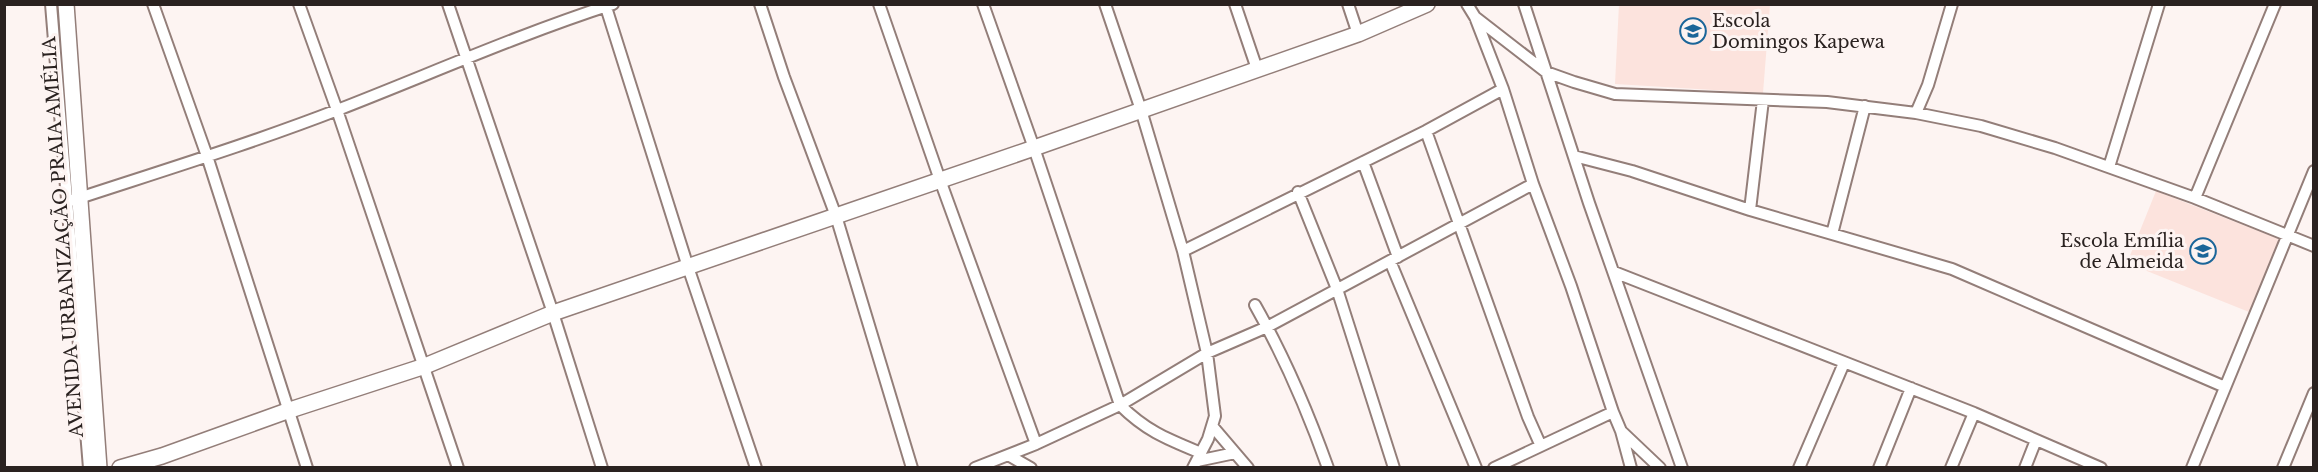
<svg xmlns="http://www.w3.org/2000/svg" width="2318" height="472" font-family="'Libre Baskerville',serif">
	<rect width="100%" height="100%" fill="#fdf4f2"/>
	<path fill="#fce3dd" d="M 1619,4 L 1770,5 L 1763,93 L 1615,84 Z
		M 2156,191 L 2279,239 L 2249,312 L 2127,263 Z"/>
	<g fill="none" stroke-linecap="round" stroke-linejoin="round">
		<g stroke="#937e79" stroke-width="14">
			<path id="street" d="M 51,4 L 89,468
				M 153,4 L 207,156 L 307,468
				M 299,4 L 337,110 L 458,468
				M 448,4 L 553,313 L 602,468
				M 605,4 L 688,267 L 756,468
				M 760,4 L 784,77 L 836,216 L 912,468
				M 879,4 L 940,180 L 1036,444
				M 983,4 L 1034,148 L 1120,405 C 1146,431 1167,439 1201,453
				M 1105,4 L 1141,110 L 1183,251 L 1207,353 L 1215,416 L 1208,439 L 1193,468
				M 1235,4 L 1257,69
				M 1348,4 L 1358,34
				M 1467,4 L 1475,17 L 1503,89 L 1533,184 L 1571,286 L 1613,412 L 1621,431 L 1660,468
				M 1524,4 L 1589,203 L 1682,468
				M 1475,17 L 1546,72 L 1574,82 L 1615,94 L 1827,102 L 1916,113 L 1981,126 L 2055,148 L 2195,198 L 2314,246
				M 1916,113 L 1928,85 L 1952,4
				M 1426,131 L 1528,417 L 1540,444
				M 1574,156 L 1632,171 L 1750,210 L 1952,269 L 2225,387
				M 1363,162 L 1398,257
				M 2109,167 L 2159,4
				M 1298,192 L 1337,289 L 1394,468
				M 2195,198 L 2275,4
				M 67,202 C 158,172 250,144 340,109 C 430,74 520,34 613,4
				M 1750,210 L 1763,100
				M 1832,234 L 1865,106
				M 1183,251 L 1426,131 L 1503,89
				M 1390,261 L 1476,468
				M 1614,272 L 1974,413 L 2101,468
				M 1255,305 C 1284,356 1308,412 1328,468
				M 1213,427 L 1248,468
				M 1621,431 L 1631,468
				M 1008,455 L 1031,468
				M 1197,461 L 1235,453
				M 975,468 L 1036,444 L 1120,405 L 1207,353 L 1267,327 L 1533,184
				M 1494,468 L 1613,412
				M 1799,468 L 1844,363
				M 1879,468 L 1911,388
				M 1951,468 L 1974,413
				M 2025,468 L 2036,440
				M 2192,468 L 2314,171
				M 2283,468 L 2314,393"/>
		</g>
		<g stroke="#937e79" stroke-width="18">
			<path id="secondary" d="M 66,4 L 99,468
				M 120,468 L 162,456 L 287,411 L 425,366 L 553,313 L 1034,148 L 1358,34 L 1427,4"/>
		</g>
		<use href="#street" stroke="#fff" stroke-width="10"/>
		<use href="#secondary" stroke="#fff" stroke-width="15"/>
	</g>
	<defs>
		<g id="school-ring" transform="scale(1.35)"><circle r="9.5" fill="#fdf4f2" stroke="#1b6699" stroke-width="1.5"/><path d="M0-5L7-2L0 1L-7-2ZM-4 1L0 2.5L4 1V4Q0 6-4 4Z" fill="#1b6699"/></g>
	</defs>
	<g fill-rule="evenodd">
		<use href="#school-ring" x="1693" y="31"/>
		<use href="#school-ring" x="2203" y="251"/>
	</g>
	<g text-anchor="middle" stroke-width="6" stroke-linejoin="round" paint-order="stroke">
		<g font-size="18" fill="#2a2220" stroke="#fdf4f2" text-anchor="start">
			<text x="1712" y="27">Escola<tspan x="1712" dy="21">Domingos Kapewa</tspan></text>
			<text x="2184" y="247" text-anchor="end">Escola Emília<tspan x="2184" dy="21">de Almeida</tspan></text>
		</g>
		<g font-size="18" fill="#2a2220" stroke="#fdf4f2">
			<text transform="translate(63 237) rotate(-94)" y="6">AVENIDA URBANIZAÇÃO PRAIA AMÉLIA</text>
		</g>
	</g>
	<rect width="2318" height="472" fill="none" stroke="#2a2220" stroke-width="12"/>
</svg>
